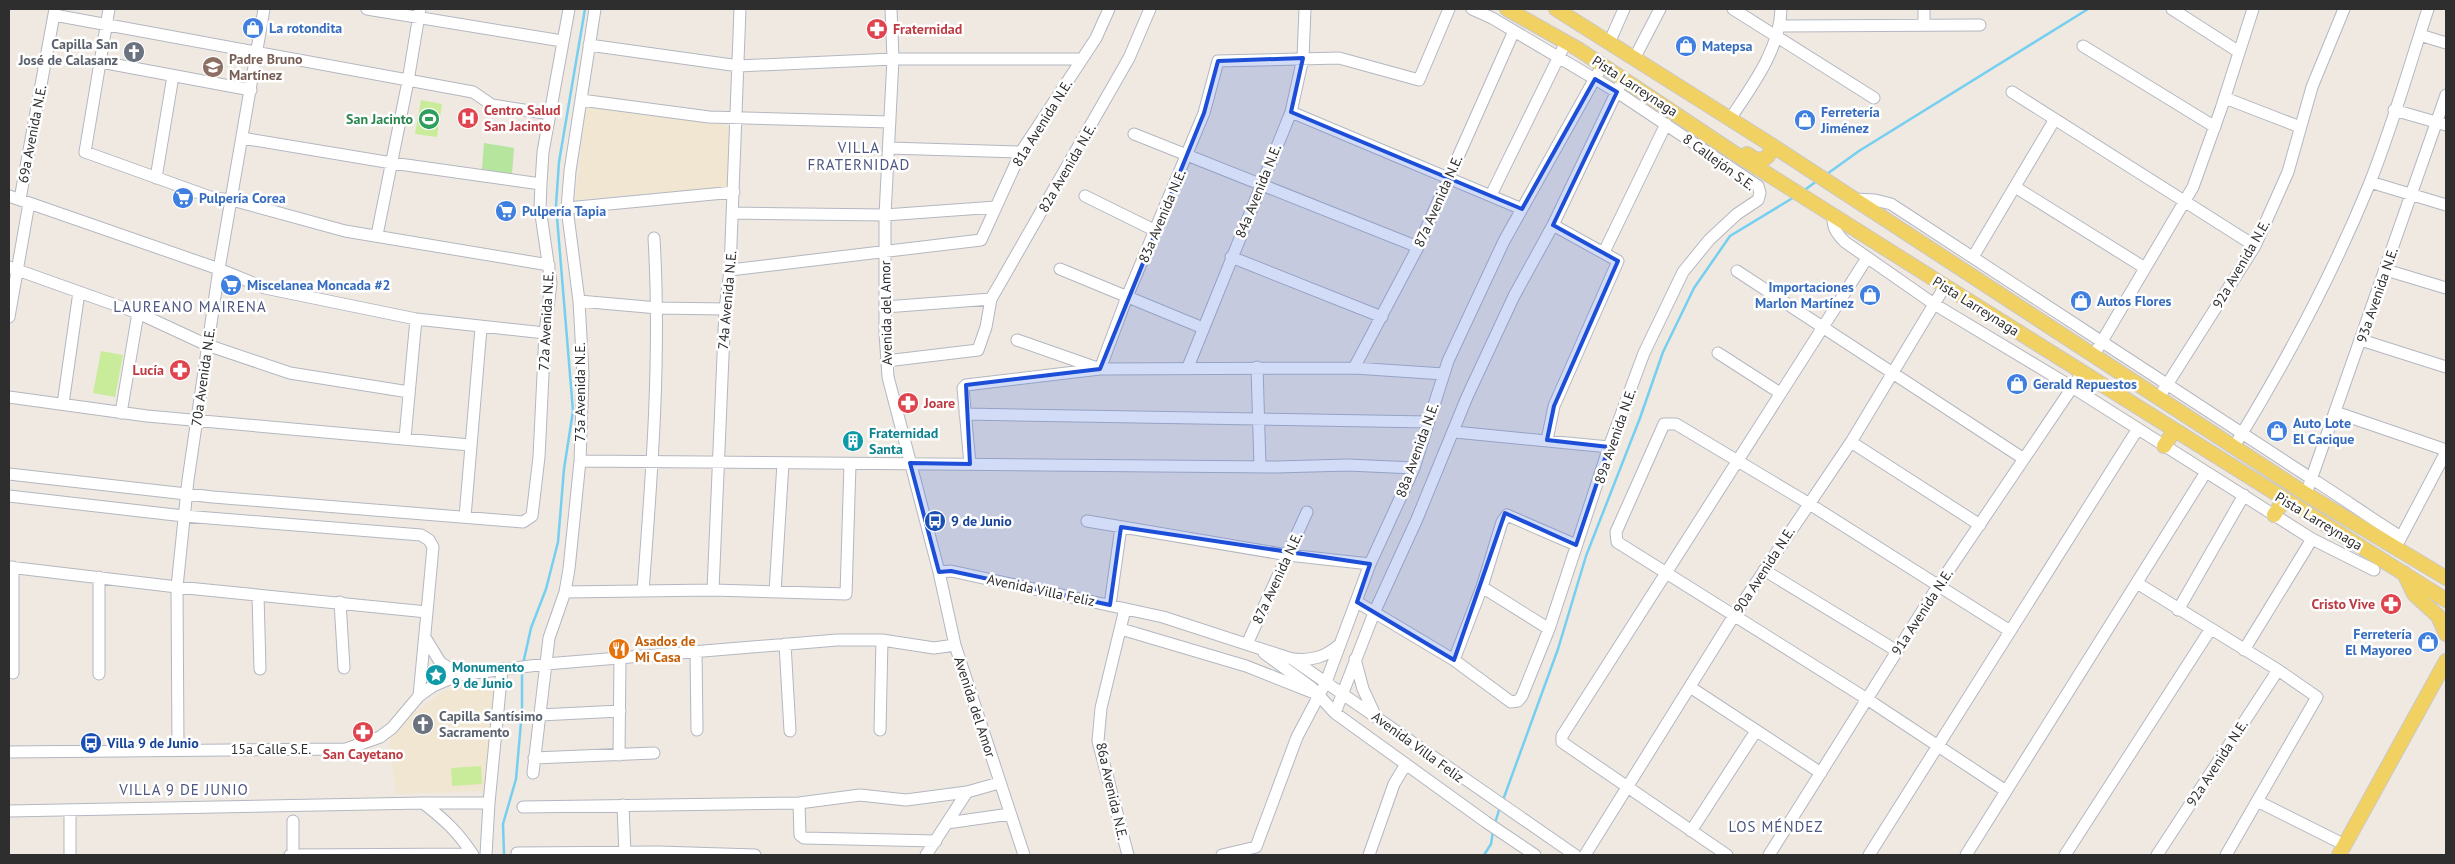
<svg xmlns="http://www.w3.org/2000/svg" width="2455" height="864" font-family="'PT Sans',sans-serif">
	<rect width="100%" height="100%" fill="#efe9e1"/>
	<path fill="#f0e6d1" d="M 586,105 L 730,126 L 728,187 L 575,200 Z
		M 495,682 L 485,791 L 396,794 L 389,741 L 419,709 L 441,693 L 456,687 Z"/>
	<path fill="#b6e59e" d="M 484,143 L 514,148 L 512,174 L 482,169 Z"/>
	<path fill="#c9ec9a" d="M 421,100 L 442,104 L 437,137 L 415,134 Z
		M 101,351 L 123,355 L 115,397 L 93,393 Z
		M 481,766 L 482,784 L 452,786 L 451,768 Z"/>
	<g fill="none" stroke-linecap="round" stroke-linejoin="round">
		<path stroke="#75cff0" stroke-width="2.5" d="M 1827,174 L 1859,151 L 2088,9
			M 1802,192 L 1818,180
			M 523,664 L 531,628 L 546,589 L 558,542 L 564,469 L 573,411 L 556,205 L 559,162 L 585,9
			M 1503,800 L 1558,649 L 1586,556 L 1640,418 L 1663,352 L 1694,288 L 1730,236 L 1796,196
			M 1495,823 L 1500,807
			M 504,855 L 503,824 L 516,779 L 522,711 L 522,671
			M 1484,855 L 1491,844 L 1493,831"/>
		<g stroke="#b4b7c1" stroke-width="13">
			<path id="minor" d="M 109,9 L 85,152 L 213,198 L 232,200 L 345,231 L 549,265
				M 367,9 L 562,41
				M 891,9 L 893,59 L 885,215 L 885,333 L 888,377 L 939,572 L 955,645 L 1024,855
				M 1733,9 L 1874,98
				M 1924,9 L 1924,25
				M 2172,9 L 2239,52
				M 54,15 L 473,92 L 492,105 L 550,114
				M 1780,26 L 1980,25
				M 2420,35 L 2446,43
				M 1609,43 L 1624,9
				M 589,45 L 739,66 L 893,59 L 1082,59
				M 2083,46 L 2215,127
				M 1634,59 L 1660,9
				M 101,62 L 251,90
				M 2012,92 L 2255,246
				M 2225,98 L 2300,127
				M 581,100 L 709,117 L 890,122
				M 2394,110 L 2446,125
				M 1291,112 L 1522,209
				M 1730,119 C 1752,86 1780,49 1781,9
				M 1134,134 L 1418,247
				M 242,138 L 392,163 L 541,184
				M 889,148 L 1021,152
				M 156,178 L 173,76
				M 2370,182 L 2446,205
				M 2015,187 L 2145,268
				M 1491,195 L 1566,42
				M 9,196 L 219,269 L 265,288 L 416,319 L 545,333
				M 1085,196 L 1156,231
				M 20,199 L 55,9
				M 1853,199 L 1875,200 L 1891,204 C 2031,294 2169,387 2309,477 C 2340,496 2370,518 2401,537
				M 567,208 L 734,192
				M 733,213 L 885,215 L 996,207
				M 1833,214 C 1832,227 1836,233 1845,242 L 1934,304 L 2072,387 L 2312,539 L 2374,570
				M 377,235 L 408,81 L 420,9
				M 1604,252 L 1666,124
				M 1231,257 L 1382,317
				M 1973,257 L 2055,119
				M 9,267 L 138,313 L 207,345 L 290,373 L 409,392
				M 1060,269 L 1203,328
				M 730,270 L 981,240 L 1021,152 L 1096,38 L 1109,9
				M 2386,270 L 2446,288
				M 1737,271 L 2024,459
				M 579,301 L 658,308 L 725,309
				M 885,307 L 991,299
				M 9,317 L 29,203
				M 2361,340 L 2446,367
				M 2098,348 L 2193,187 L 2221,109 L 2253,9
				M 1718,353 L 1780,393
				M 886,361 L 978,350 L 986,327 L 991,299 L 1129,58 L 1150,9
				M 1188,367 L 1291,112 L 1303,58 L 1305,9
				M 1257,367 L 1260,466
				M 1354,368 L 1418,247 L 1514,31
				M 1444,374 L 1354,368 L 1100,369 L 1127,297 L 1204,113 L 1218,61 L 1339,58 L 1419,80 L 1449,9
				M 2163,391 L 2255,246 L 2288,172 L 2312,87 L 2344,9
				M 9,397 L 147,416 L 470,445
				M 63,404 L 79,292
				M 2335,412 L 2446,450
				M 121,413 L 138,313
				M 965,414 L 1428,422
				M 1455,432 L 1609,447
				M 405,438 L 416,319
				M 1547,440 L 1554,406 L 1618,261 L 1553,225
				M 2238,440 C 2288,358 2333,273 2369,185 C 2392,128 2409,67 2428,9
				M 1851,442 L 1980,525
				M 580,461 L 1276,467 L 1348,465 L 1414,468
				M 970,464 L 963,388 L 966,385 L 1100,369 L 1017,340
				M 9,474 L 213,497 L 523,522 L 532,516 L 539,457 L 545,333 L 551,283 L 540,208 L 541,184 L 543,152 L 569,9
				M 2306,494 L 2446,95
				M 9,496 L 184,516 L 421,535 L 429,540 L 433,547 L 427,612
				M 465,517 L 481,328
				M 1087,521 L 1288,555 L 1370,564
				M 2398,543 L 2446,452
				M 9,567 L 177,587 L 427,612 L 419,696
				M 1764,570 L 1897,651
				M 939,572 L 951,571 L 1163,617 L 1292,659 L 1575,855
				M 2137,583 L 2278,670 L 2317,697 L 2226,855
				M 1482,587 L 1549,629
				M 713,590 L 725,309 L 730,270 L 740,9
				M 643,591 C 652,473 661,356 654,238
				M 565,592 L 713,590 L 846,594 L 850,464
				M 775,592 L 783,463
				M 258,595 L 260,669
				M 340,602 L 344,668
				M 1357,602 L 1454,660 L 1511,702 L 1518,701 L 1522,696 L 1549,629 L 1609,447 L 1644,353 L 1683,272 L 1709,240 L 1737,214 L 1758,200 L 1760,193 L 1758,186 L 1617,92 L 1492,18 L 1472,9
				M 1110,605 L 1121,527
				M 1125,609 L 1101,708 L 1098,741 L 1128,855
				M 2178,610 L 2244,495
				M 1121,629 L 1246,666 L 1314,693
				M 426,639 L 440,662 L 459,675
				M 785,644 L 790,731
				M 1247,644 L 1307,512
				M 2244,650 L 2312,539
				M 696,651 L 697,730
				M 1264,653 L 1312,688 L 1335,713 L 1486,822 L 1535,855
				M 1293,659 C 1312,661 1326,657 1340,644
				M 1355,659 L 1363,689 L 1375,715
				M 1454,660 L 1482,587 L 1502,522 L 1507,515 L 1576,545
				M 13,673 L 13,567
				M 99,674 L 99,577
				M 1690,687 L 1821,773
				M 1335,713 L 1374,613 L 1417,519 L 1467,397 L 1514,296 L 1553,225 L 1619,87
				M 540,715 L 620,711
				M 880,730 L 882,640
				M 178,749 L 177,587 L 188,480 L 219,269 L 264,9
				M 9,752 L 346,749 L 380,737 L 392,728 L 419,696 L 433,686 L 459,675 L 546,664 L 837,640 L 882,640 L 934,648 L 955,645
				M 619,755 L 620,658
				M 534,758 L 654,753
				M 533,773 L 549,638 L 565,592 L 569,569 L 580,461 L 583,374 L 579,301 L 567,208 L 570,171 L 595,9
				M 2006,791 L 1867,699 L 1617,542 L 1616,532 L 1664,424 L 1676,424 L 1808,503 L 2010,631
				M 2257,801 L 2345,845
				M 423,803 L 489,803
				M 799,803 L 800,835 L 804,838 L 936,841
				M 623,805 L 625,855
				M 523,807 L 799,803 L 860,795 L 906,800 L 967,792
				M 70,810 L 70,855
				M 9,811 L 423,803 C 444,819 459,833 473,855
				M 293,821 L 293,855
				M 947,823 L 1010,814
				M 1691,831 L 1756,731
				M 517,853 L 658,852 L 755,855
				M 290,855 L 472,854
				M 486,855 L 489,803 L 502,669
				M 926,855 L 967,792 L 999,783
				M 1222,855 L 1256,847 L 1297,737 L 1326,682 L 1370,564 L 1414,468 L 1448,361 L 1504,241 L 1598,73
				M 1369,855 L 1394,784 L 1406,764
				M 1585,855 L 1735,614 L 1851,442 L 1945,286
				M 1727,855 L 1572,749 L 1562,742 L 1562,736 L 1867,258
				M 1769,855 L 1938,586 L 2082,373
				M 1869,855 L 2137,430
				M 1966,855 L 2206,472
				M 2065,855 L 2210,630
				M 2157,855 L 2278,670"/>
		</g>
		<g stroke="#c9c9c9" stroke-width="16">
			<path id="major" d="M 1507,9 L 1578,49 L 1731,151 L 1945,286 L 2446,600
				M 1556,9 L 1773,146 L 2306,494 L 2446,578
				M 1747,154 L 1755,159 L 1763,160 L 1768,156 L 1773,146
				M 2164,446 L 2174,431
				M 2274,515 L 2284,500
				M 2404,573 L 2414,594 L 2438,616 L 2446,634
				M 2339,855 L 2446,661"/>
		</g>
		<use href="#minor" stroke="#fff" stroke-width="11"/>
		<use href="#major" stroke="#f2d163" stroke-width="14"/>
	</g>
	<path fill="#1d4ed8" fill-opacity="0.2" stroke="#1d4ed8" stroke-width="4" stroke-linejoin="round" d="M 1303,58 L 1291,112 L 1522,209 L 1595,79 L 1617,92 L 1553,225 L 1618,261 L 1554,406 L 1547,440 L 1609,447 L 1576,545 L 1505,513 L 1454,660 L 1357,602 L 1370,564 L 1121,527 L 1110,605 L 951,571 L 939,572 L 910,463 L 970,464 L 966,385 L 1100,369 L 1204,113 L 1218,61 Z"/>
	<defs>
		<g id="shop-disc" transform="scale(1.125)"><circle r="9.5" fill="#3f7fe0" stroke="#fff"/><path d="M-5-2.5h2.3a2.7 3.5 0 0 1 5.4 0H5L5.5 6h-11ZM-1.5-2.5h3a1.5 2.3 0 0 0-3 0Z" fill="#fff"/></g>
		<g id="pharmacy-disc" transform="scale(1.125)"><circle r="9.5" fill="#e0444e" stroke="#fff"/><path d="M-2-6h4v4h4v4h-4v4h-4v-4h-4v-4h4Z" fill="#fff"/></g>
		<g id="church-disc" transform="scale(1.125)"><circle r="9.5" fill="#6b7280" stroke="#fff"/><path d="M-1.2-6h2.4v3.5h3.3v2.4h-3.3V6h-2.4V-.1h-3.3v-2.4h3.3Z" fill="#fff"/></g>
		<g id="university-disc" transform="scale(1.125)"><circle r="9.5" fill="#8d6e63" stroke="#fff"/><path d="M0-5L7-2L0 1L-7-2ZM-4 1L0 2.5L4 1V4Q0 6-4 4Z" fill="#fff"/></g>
		<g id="hospital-disc" transform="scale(1.125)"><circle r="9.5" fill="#e0444e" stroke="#fff"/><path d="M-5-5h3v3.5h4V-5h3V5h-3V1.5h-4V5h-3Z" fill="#fff"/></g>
		<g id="stadium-disc" transform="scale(1.125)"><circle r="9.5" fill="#2e9e5b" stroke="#fff"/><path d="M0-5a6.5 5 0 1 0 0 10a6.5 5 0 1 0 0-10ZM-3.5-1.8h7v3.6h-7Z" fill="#fff"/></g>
		<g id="supermarket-disc" transform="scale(1.125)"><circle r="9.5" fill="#3f7fe0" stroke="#fff"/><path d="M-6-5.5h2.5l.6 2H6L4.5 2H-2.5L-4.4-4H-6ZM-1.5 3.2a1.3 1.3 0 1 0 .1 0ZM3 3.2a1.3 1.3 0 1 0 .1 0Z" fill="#fff"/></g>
		<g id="building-disc" transform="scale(1.125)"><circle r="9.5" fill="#0f9aa8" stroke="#fff"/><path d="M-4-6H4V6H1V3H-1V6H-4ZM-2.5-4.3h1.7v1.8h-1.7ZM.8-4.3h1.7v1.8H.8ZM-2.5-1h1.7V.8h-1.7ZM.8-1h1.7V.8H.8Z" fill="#fff"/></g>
		<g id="bus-disc" transform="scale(1.125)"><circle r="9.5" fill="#1a4fb4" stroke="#fff"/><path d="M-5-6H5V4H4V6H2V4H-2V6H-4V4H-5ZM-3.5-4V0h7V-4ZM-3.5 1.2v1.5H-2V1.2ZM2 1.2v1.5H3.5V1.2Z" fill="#fff"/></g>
		<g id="restaurant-disc" transform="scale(1.125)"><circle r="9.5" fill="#e8710a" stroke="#fff"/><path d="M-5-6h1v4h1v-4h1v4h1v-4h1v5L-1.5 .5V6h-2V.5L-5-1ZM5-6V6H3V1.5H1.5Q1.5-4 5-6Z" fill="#fff"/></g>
		<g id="sight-disc" transform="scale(1.125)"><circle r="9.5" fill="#0f9aa8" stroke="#fff"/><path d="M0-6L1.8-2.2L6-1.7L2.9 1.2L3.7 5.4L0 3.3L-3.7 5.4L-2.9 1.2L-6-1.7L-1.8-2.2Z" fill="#fff"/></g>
	</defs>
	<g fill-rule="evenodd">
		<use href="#shop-disc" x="253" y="28"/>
		<use href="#pharmacy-disc" x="877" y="29"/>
		<use href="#shop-disc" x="1686" y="46"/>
		<use href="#church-disc" x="134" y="52"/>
		<use href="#university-disc" x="213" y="67"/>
		<use href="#hospital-disc" x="468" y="118"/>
		<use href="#stadium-disc" x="429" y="119"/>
		<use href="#shop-disc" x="1805" y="120"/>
		<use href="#supermarket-disc" x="183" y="198"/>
		<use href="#supermarket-disc" x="506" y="211"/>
		<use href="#supermarket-disc" x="231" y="285"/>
		<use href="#shop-disc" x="1870" y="295"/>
		<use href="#shop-disc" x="2081" y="301"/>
		<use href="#pharmacy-disc" x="180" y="370"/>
		<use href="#shop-disc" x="2017" y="384"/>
		<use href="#pharmacy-disc" x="908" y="403"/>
		<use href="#shop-disc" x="2277" y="431"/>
		<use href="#building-disc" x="853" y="441"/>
		<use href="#bus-disc" x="935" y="521"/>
		<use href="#pharmacy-disc" x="2391" y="604"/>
		<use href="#shop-disc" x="2428" y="642"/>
		<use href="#restaurant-disc" x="619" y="649"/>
		<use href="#sight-disc" x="436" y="675"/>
		<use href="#church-disc" x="423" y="724"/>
		<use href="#pharmacy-disc" x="363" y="732"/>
		<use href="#bus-disc" x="91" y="743"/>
	</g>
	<g text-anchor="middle" stroke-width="5" stroke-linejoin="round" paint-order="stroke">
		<g font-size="14" font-weight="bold" fill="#366cbe" stroke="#fff" text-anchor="start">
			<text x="269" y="33">La rotondita</text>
			<text x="1702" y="51">Matepsa</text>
			<text x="1821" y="117">Ferretería<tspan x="1821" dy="16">Jiménez</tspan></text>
			<text x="199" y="203">Pulpería Corea</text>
			<text x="522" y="216">Pulpería Tapia</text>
			<text x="247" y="290">Miscelanea Moncada #2</text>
			<text x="1854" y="292" text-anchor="end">Importaciones<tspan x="1854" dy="16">Marlon Martínez</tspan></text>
			<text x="2097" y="306">Autos Flores</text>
			<text x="2033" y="389">Gerald Repuestos</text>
			<text x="2293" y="428">Auto Lote<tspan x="2293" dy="16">El Cacique</tspan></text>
			<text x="2412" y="639" text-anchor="end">Ferretería<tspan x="2412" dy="16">El Mayoreo</tspan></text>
		</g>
		<g font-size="14" font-weight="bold" fill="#be3a42" stroke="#fff" text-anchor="start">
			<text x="893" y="34">Fraternidad</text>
			<text x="484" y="115">Centro Salud<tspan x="484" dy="16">San Jacinto</tspan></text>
			<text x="164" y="375" text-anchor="end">Lucía</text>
			<text x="924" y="408">Joare</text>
			<text x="2375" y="609" text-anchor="end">Cristo Vive</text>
			<text x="363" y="759" text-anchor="middle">San Cayetano</text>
		</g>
		<g font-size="14" font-weight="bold" fill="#5b616d" stroke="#fff" text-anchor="end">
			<text x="118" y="49">Capilla San<tspan x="118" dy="16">José de Calasanz</tspan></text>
			<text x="439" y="721" text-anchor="start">Capilla Santísimo<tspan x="439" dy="16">Sacramento</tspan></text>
		</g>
		<g font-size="14" font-weight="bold" fill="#785e54" stroke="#fff" text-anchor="start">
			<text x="229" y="64">Padre Bruno<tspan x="229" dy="16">Martínez</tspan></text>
		</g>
		<g font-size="14" fill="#2e2e2e" stroke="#fff">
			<text transform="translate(1635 86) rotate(33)" y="5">Pista Larreynaga</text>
			<text transform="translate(1042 123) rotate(-58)" y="5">81a Avenida N.E.</text>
			<text transform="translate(32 134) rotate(-79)" y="5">69a Avenida N.E.</text>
			<text transform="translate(1719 162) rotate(36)" y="5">8 Callejón S.E.</text>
			<text transform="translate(1067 168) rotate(-60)" y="5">82a Avenida N.E.</text>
			<text transform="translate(1258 191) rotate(-68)" y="5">84a Avenida N.E.</text>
			<text transform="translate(1438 201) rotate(-66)" y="5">87a Avenida N.E.</text>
			<text transform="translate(1162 216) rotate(-67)" y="5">83a Avenida N.E.</text>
			<text transform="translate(2241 264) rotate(-60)" y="5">92a Avenida N.E.</text>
			<text transform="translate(2377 295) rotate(-71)" y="5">93a Avenida N.E.</text>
			<text transform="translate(727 300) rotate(-85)" y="5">74a Avenida N.E.</text>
			<text transform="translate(1976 306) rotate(32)" y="5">Pista Larreynaga</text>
			<text transform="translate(886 313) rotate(-91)" y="5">Avenida del Amor</text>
			<text transform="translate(546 321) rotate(-87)" y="5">72a Avenida N.E.</text>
			<text transform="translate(203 377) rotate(-82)" y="5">70a Avenida N.E.</text>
			<text transform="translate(580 392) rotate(-90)" y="5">73a Avenida N.E.</text>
			<text transform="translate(1615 436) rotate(-71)" y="5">89a Avenida N.E.</text>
			<text transform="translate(1417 450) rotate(-70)" y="5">88a Avenida N.E.</text>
			<text transform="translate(2319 521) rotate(31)" y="5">Pista Larreynaga</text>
			<text transform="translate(1764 570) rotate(-57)" y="5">90a Avenida N.E.</text>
			<text transform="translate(1277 578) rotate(-65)" y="5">87a Avenida N.E.</text>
			<text transform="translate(1041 590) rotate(12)" y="5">Avenida Villa Feliz</text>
			<text transform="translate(1922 612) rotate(-57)" y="5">91a Avenida N.E.</text>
			<text transform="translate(975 707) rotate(72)" y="5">Avenida del Amor</text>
			<text transform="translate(1418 747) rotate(36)" y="5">Avenida Villa Feliz</text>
			<text x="271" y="754">15a Calle S.E.</text>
			<text transform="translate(2217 763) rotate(-57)" y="5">92a Avenida N.E.</text>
			<text transform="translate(1112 791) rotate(77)" y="5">86a Avenida N.E.</text>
		</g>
		<g font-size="14" font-weight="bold" fill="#27864d" stroke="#fff" text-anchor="end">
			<text x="413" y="124">San Jacinto</text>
		</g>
		<g font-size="14" font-weight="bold" fill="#0d838f" stroke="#fff" text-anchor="start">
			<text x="869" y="438">Fraternidad<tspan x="869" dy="16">Santa</tspan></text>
			<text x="452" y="672">Monumento<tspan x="452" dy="16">9 de Junio</tspan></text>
		</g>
		<g font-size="14" font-weight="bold" fill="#164399" stroke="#fff" text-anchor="start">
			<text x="951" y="526">9 de Junio</text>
			<text x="107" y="748">Villa 9 de Junio</text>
		</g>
		<g font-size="14" font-weight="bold" fill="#c56008" stroke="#fff" text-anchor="start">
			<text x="635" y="646">Asados de<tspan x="635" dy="16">Mi Casa</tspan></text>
		</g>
		<g font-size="15" letter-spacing="1" fill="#4d5680" stroke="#fff">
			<text x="859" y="153">VILLA<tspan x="859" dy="17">FRATERNIDAD</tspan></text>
			<text x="190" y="312">LAUREANO MAIRENA</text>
			<text x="184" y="795">VILLA 9 DE JUNIO</text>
			<text x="1776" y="832">LOS MÉNDEZ</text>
		</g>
	</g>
	<rect width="2455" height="864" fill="none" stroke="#2e2e2e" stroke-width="20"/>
</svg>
